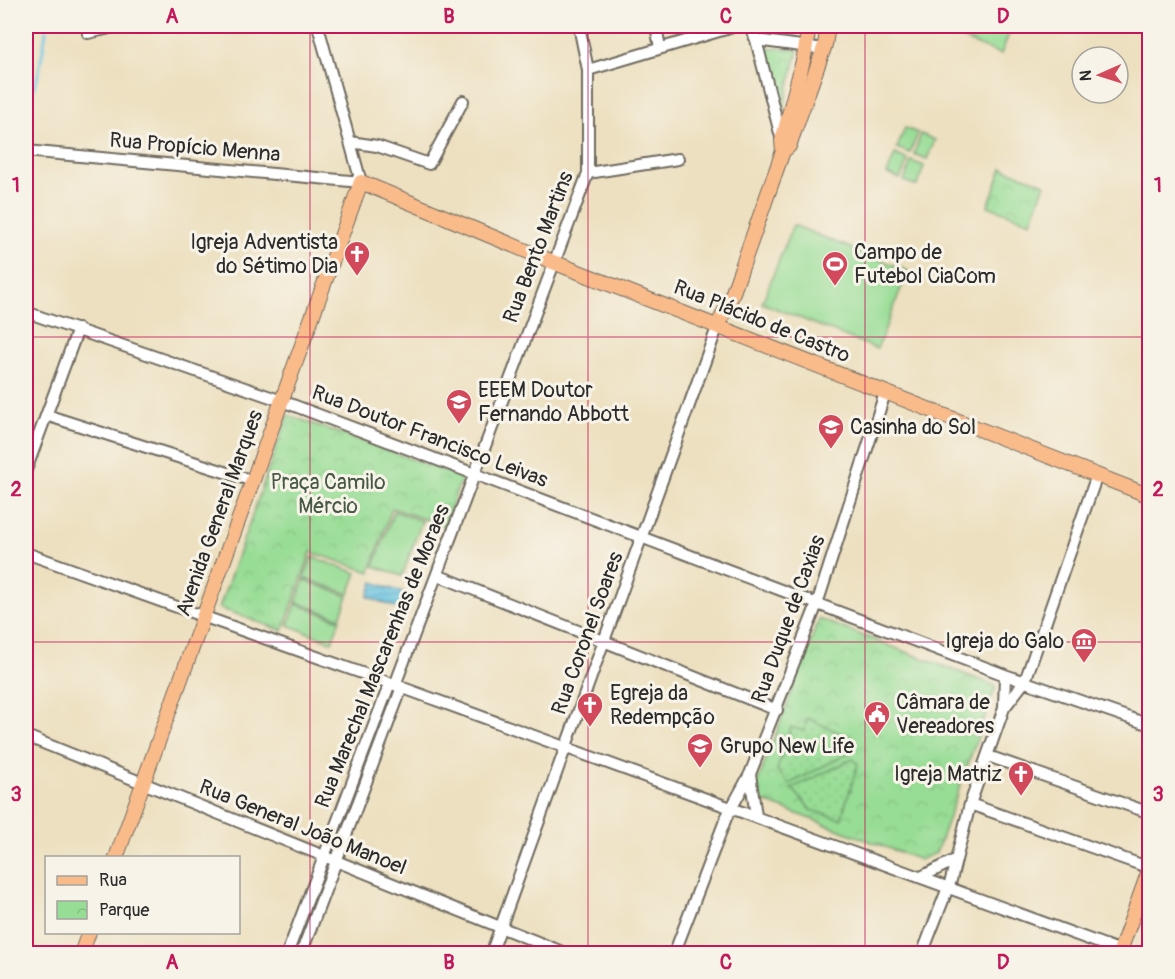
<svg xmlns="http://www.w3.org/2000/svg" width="1175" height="979" font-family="Pangolin,sans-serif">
	<defs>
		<pattern id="park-crowns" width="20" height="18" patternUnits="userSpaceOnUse" patternTransform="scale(1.5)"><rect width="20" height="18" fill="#98dd95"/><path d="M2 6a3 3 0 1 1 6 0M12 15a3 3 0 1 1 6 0" fill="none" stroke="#83be81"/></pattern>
		<pattern id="garden-dots" width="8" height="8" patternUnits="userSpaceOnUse" patternTransform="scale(1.5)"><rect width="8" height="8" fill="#98dd95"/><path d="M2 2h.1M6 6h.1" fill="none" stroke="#83be81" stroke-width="1.8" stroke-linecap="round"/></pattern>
		<pattern id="water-rules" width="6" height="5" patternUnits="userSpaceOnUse" patternTransform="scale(1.5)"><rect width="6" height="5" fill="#66c4e4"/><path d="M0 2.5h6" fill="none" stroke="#549fb9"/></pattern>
	</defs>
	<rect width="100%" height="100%" fill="#f7f3e8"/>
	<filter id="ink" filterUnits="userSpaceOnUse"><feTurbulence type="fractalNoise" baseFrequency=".0167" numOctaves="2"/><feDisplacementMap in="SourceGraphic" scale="12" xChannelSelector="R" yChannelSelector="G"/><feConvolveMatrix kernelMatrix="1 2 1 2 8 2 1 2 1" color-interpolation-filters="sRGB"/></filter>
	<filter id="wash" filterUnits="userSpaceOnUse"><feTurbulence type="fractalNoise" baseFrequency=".008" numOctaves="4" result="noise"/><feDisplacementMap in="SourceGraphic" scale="24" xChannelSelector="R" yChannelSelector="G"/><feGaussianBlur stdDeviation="1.35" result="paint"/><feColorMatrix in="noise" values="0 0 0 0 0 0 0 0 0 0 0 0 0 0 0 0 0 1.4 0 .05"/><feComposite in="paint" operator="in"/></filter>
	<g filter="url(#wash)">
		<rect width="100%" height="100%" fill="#ede0c0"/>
		<path fill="#98dd95" stroke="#628460" stroke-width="1.5" d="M 949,26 L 1012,26 L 1001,54 L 946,33 Z
			M 905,128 L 918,133 L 910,153 L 897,148 Z
			M 921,134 L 935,140 L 927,159 L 914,154 Z
			M 895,154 L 908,160 L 900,179 L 887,174 Z
			M 911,161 L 924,166 L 917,186 L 904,181 Z
			M 793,225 L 908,271 L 877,349 L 762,303 Z
			M 394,511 L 422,521 L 402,576 L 374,566 Z
			M 312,557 L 357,573 L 349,594 L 304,578 Z
			M 304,580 L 348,596 L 340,618 L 296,602 Z
			M 296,604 L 340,620 L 332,642 L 288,625 Z
			M 389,698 L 393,700 L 335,851 L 330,850 Z"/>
		<path fill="url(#park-crowns)" stroke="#628460" stroke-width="1.5" d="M 763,47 L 798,50 L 780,122 Z
			M 1002,168 L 1045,184 L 1031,222 L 988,206 Z
			M 288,415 L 462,477 L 444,526 L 392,508 L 370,572 L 311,552 L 283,631 L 219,608 Z
			M 819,619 L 996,686 L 936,853 L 920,860 L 752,797 Z"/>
		<path fill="url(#garden-dots)" stroke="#628460" stroke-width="1.5" d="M 807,718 L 849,737 L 851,752 L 789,784 L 777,770 L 791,727 L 804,731 Z
			M 853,759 L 858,764 L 841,819 L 811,810 L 792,788 Z"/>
		<path fill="url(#water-rules)" stroke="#487888" stroke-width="1.5" d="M 373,582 L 406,594 L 400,609 L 368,597 Z"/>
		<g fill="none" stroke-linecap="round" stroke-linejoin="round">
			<path stroke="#66c4e4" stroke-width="3" d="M 26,110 L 39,72 L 47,26"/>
		</g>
	</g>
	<g filter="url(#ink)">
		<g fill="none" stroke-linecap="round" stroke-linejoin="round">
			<g stroke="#6f6a5f" stroke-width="14">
				<path id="minor" d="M 656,26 L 660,48
					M 750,26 L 756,40 L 782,141
					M 88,33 L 119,26
					M 756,40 L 824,49
					M 588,70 L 736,26
					M 350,142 L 377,146 L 429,164 L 463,101
					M 26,151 L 361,182 L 318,26
					M 588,173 L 678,159
					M 26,312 L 282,401 L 1005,675 L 1150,725
					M 46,415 L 253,481
					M 26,470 L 78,329
					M 26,553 L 395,685 L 1129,954
					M 437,575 L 777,710
					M 395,685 L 588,173 L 588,70 L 579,26
					M 1004,708 L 1005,675
					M 26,736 L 567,954
					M 988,756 L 1150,813
					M 750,774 L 756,816
					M 970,804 L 1150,868
					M 921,877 L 955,860
					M 287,954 L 390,683
					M 301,954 L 402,687
					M 491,954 L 718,325
					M 674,954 L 726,818 L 750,774 L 817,604 L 885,393
					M 922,954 L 951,880 L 970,804 L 1004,708 L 1025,681 L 1097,475"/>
			</g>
			<g stroke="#6f6a5f" stroke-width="16">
				<path id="major" d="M 783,151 L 789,146 L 825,45 L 828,26
					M 718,325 L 731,298 L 783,151 L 782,141 L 804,57 L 809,26
					M 116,858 L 361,182 L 553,262 L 1150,496
					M 81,954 L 89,932
					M 1119,954 L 1150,868"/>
			</g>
			<use href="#minor" stroke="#fff" stroke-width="10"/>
			<use href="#major" stroke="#fabb8b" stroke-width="14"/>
		</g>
	</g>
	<path fill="none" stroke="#c2185b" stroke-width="1.5" stroke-opacity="0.55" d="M 310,26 L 310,954M 588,26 L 588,954M 865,26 L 865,954M 26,337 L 1150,337M 26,642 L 1150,642"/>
	<defs>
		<g id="church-pin" transform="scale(1.35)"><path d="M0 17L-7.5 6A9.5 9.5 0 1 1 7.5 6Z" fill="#d1495b" stroke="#f7f3e8"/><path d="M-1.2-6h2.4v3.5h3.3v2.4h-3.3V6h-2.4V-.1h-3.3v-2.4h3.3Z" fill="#fff"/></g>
		<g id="stadium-pin" transform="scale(1.35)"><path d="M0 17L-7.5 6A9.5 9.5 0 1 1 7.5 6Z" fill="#d1495b" stroke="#f7f3e8"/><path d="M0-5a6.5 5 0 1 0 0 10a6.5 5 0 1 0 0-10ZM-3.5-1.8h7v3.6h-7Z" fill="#fff"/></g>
		<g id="school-pin" transform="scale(1.35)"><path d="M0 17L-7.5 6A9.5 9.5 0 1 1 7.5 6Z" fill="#d1495b" stroke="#f7f3e8"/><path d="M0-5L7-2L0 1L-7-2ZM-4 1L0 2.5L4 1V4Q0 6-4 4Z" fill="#fff"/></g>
		<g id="museum-pin" transform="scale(1.35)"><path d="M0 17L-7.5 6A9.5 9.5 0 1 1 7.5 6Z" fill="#d1495b" stroke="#f7f3e8"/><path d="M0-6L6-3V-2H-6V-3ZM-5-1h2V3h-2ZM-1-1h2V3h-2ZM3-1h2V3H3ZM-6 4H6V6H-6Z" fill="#fff"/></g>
		<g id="civic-pin" transform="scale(1.35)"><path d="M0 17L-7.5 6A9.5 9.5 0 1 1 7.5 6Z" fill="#d1495b" stroke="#f7f3e8"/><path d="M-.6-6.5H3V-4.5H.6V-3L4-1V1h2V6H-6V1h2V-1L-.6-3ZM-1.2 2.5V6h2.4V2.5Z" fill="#fff"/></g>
		<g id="university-pin" transform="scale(1.35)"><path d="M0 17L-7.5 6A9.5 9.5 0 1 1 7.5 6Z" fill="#d1495b" stroke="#f7f3e8"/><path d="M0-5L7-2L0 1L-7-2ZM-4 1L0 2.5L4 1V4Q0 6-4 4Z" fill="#fff"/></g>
	</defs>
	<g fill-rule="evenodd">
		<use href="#church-pin" x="357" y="254"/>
		<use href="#stadium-pin" x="835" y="264"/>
		<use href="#school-pin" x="459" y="402"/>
		<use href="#school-pin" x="831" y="427"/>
		<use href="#museum-pin" x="1084" y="641"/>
		<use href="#church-pin" x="590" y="705"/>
		<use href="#civic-pin" x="877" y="714"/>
		<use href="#university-pin" x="700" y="746"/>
		<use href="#church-pin" x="1021" y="774"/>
	</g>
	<g text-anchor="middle" stroke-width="6" stroke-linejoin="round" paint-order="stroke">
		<g font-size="21" fill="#2b2b2b" stroke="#f7f3e8">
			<text transform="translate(195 147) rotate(5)" y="7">Rua Propício Menna</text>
			<text transform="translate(538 247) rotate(-69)" y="7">Rua Bento Martins</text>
			<text transform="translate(762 321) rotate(22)" y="7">Rua Plácido de Castro</text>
			<text transform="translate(430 436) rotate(21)" y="7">Rua Doutor Francisco Leivas</text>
			<text transform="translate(219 513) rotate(-70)" y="7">Avenida General Marques</text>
			<text transform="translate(788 619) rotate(-70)" y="7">Rua Duque de Caxias</text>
			<text transform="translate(587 633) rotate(-70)" y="7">Rua Coronel Soares</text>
			<text transform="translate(382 656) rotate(-68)" y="7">Rua Marechal Mascarenhas de Moraes</text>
			<text transform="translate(303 827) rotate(22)" y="7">Rua General João Manoel</text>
		</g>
		<g font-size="21" fill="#2b2b2b" stroke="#f7f3e8" text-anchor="start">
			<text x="338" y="249" text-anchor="end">Igreja Adventista<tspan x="338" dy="24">do Sétimo Dia</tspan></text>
			<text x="854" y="259">Campo de<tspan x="854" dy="24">Futebol CiaCom</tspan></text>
			<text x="478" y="397">EEEM Doutor<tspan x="478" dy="24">Fernando Abbott</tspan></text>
			<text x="850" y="434">Casinha do Sol</text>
			<text x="1064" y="648" text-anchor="end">Igreja do Galo</text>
			<text x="610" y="700">Egreja da<tspan x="610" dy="24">Redempção</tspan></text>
			<text x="896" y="709">Câmara de<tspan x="896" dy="24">Vereadores</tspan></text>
			<text x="720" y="753">Grupo New Life</text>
			<text x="1002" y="781" text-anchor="end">Igreja Matriz</text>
		</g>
		<g font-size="21" fill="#465846" stroke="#f7f3e8">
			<text x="328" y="489">Praça Camilo<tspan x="328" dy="24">Mércio</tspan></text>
		</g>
	</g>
	<rect width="1175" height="979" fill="none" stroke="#f7f3e8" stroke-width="66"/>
	<rect x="45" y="856" width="195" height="78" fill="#f7f3e8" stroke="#a5a39c" stroke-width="1.5"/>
	<rect x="57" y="876" width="30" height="9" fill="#fabb8b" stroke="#a5a39c" stroke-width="1.5"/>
	<text x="99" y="886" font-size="18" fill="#2b2b2b">Rua</text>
	<rect x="57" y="901" width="30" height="18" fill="url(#park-crowns)" stroke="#a5a39c" stroke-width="1.5"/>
	<text x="99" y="916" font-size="18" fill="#2b2b2b">Parque</text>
	<g transform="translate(1100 75) rotate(267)"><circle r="28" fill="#f7f3e8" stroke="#a5a39c" stroke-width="1.5"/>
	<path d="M0-4.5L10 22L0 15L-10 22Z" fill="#d1495b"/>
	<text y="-9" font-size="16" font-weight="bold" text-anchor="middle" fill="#2b2b2b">N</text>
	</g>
	<rect x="33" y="33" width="1109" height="913" fill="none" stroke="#c2185b" stroke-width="2"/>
	<g font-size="20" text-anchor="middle" font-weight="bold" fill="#c2185b">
		<text x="172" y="23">A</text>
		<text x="449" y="23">B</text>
		<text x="726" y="23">C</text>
		<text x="1003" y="23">D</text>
		<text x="16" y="192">1</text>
		<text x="1158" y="192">1</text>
		<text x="16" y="496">2</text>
		<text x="1158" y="496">2</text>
		<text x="16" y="801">3</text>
		<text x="1158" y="801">3</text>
		<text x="172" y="969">A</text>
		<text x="449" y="969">B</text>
		<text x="726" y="969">C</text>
		<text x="1003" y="969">D</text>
	</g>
</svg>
